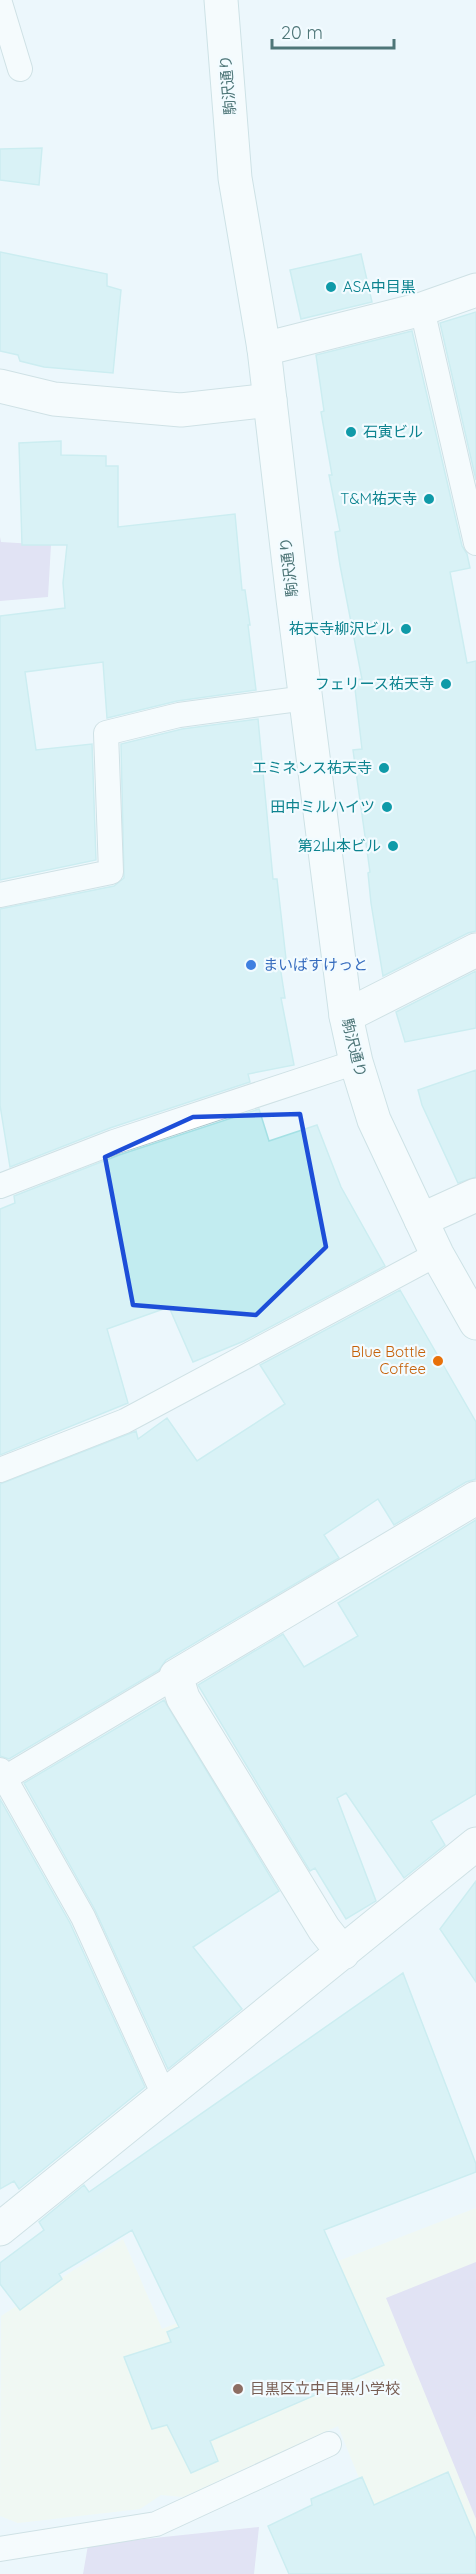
<svg xmlns="http://www.w3.org/2000/svg" width="476" height="2574" font-family="Quicksand,'Noto Sans JP',sans-serif">
	<rect width="100%" height="100%" fill="#ecf7fc"/>
	<path fill="#f4f9e8" d="M 476,2208 L 476,2574 L 398,2574 L 338,2426 L 183,2497 L 161,2495 L 140,2509 L 18,2523 L 0,2516 L 1,2316 L 123,2239 L 162,2329 Z"/>
	<path fill="#d3c9eb" d="M 0,537 L 1,542 L 51,545 L 48,597 L 0,601 Z
		M 476,2262 L 476,2519 L 386,2298 Z
		M 259,2527 L 254,2574 L 83,2574 L 88,2545 Z"/>
	<path fill="#c2ecf0" stroke="#a4e0e4" stroke-width="1.5" d="M 42,148 L 39,185 L 0,180 L 0,149 Z
		M 0,252 L 107,274 L 107,286 L 121,290 L 113,373 L 44,367 L 20,361 L 18,355 L 0,351 Z
		M 361,254 L 372,302 L 301,319 L 290,270 Z
		M 476,312 L 476,480 L 440,323 Z
		M 412,331 L 462,546 L 467,554 L 470,568 L 450,572 L 467,663 L 476,661 L 476,931 L 468,933 L 383,976 L 371,903 L 368,873 L 370,872 L 353,750 L 362,749 L 354,680 L 362,679 L 340,565 L 335,532 L 340,531 L 329,475 L 332,475 L 321,412 L 324,411 L 316,355 Z
		M 61,441 L 61,455 L 106,456 L 106,466 L 118,466 L 118,527 L 235,514 L 242,590 L 245,590 L 250,625 L 248,625 L 256,690 L 177,701 L 107,718 L 103,662 L 25,672 L 36,750 L 92,744 L 96,860 L 0,880 L 0,616 L 65,608 L 63,583 L 67,545 L 22,545 L 19,443 Z
		M 258,719 L 273,879 L 277,879 L 286,959 L 279,960 L 285,998 L 281,998 L 294,1065 L 248,1074 L 250,1082 L 110,1128 L 10,1167 L 0,1105 L 0,909 L 114,886 L 124,878 L 121,744 L 182,729 Z
		M 476,971 L 476,1028 L 405,1042 L 396,1012 Z
		M 476,1070 L 476,1177 L 458,1183 L 422,1105 L 418,1090 Z
		M 259,1109 L 269,1141 L 317,1125 L 341,1187 L 385,1266 L 244,1341 L 193,1362 L 169,1307 L 107,1329 L 128,1403 L 0,1455 L 0,1209 L 15,1203 L 14,1196 L 119,1155 Z
		M 400,1290 L 476,1422 L 476,1479 L 466,1482 L 394,1525 L 378,1499 L 324,1535 L 339,1558 L 166,1660 L 159,1670 L 9,1759 L 0,1756 L 0,1484 L 136,1431 L 138,1439 L 167,1418 L 197,1461 L 285,1404 L 260,1365 Z
		M 476,1520 L 476,1794 L 431,1821 L 445,1845 L 404,1878 L 346,1793 L 337,1798 L 376,1901 L 346,1919 L 315,1868 L 310,1871 L 198,1685 L 283,1634 L 304,1667 L 358,1636 L 338,1603 Z
		M 164,1700 L 279,1891 L 193,1947 L 242,2009 L 168,2069 L 95,1910 L 24,1783 Z
		M 0,1799 L 70,1923 L 145,2087 L 19,2189 L 14,2181 L 0,2189 Z
		M 476,1881 L 476,1982 L 440,1929 Z
		M 403,1973 L 476,2164 L 476,2172 L 324,2230 L 384,2365 L 210,2441 L 218,2461 L 191,2473 L 167,2425 L 152,2429 L 124,2357 L 171,2342 L 167,2332 L 179,2327 L 132,2230 L 59,2274 L 62,2279 L 20,2310 L 0,2284 L 0,2263 L 44,2230 L 39,2222 L 84,2185 L 89,2192 Z
		M 448,2472 L 476,2539 L 476,2574 L 289,2574 L 268,2526 L 312,2505 L 311,2499 L 362,2477 L 374,2505 Z"/>
	<g fill="none" stroke-linecap="round" stroke-linejoin="round">
		<g stroke="#abc6cb" stroke-width="26">
			<path id="service" d="M 0,3 L 20,69
				M 422,309 L 476,543
				M 0,895 L 111,872 L 106,733 L 179,715 L 306,698
				M 0,1186 L 114,1142 L 356,1062
				M 0,1470 L 125,1421 L 437,1254
				M 0,1770 L 83,1917 L 164,2095
				M 5,1778 L 176,1676
				M 0,2549 L 156,2524 L 329,2444"/>
		</g>
		<g stroke="#abc6cb" stroke-width="35">
			<path id="minor" d="M 264,349 L 422,309 L 476,290
				M 0,386 L 54,399 L 181,410 L 270,400
				M 346,1016 L 476,950
				M 421,1220 L 476,1195
				M 343,1953 L 324,1929 L 183,1698 L 176,1676 L 476,1498
				M 0,2229 L 476,1844"/>
		</g>
		<g stroke="#a7c7cc" stroke-width="35">
			<path id="secondary" d="M 221,0 L 235,178 L 264,349 L 293,599 L 346,1016 L 356,1062 L 374,1120 L 437,1254 L 476,1323"/>
		</g>
		<use href="#service" stroke="#fff" stroke-width="24"/>
		<use href="#minor" stroke="#fff" stroke-width="33"/>
		<use href="#secondary" stroke="#fff" stroke-width="33"/>
	</g>
	<path d="M0 0H476V2574H0ZM 300,1114 L 326,1247 L 256,1315 L 133,1305 L 105,1157 L 193,1117 Z" fill="#ecf7fc" fill-opacity=".55" fill-rule="evenodd"/>
	<path fill="none" stroke="#1d4ed8" stroke-width="4.5" stroke-linejoin="round" d="M 300,1114 L 326,1247 L 256,1315 L 133,1305 L 105,1157 L 193,1117 Z"/>
	<g fill="#0f9aa8" stroke="#f2fbff" stroke-width="2">
		<circle cx="331" cy="287" r="6"/>
		<circle cx="351" cy="432" r="6"/>
		<circle cx="429" cy="499" r="6"/>
		<circle cx="406" cy="629" r="6"/>
		<circle cx="446" cy="684" r="6"/>
		<circle cx="384" cy="768" r="6"/>
		<circle cx="387" cy="807" r="6"/>
		<circle cx="393" cy="846" r="6"/>
	</g>
	<circle fill="#3f7fe0" stroke="#f2fbff" stroke-width="2" cx="251" cy="965" r="6"/>
	<circle fill="#e8710a" stroke="#f2fbff" stroke-width="2" cx="438" cy="1361" r="6"/>
	<circle fill="#8d6e63" stroke="#f2fbff" stroke-width="2" cx="238" cy="2389" r="6"/>
	<g text-anchor="middle" stroke-width="4.5" stroke-linejoin="round" paint-order="stroke">
		<g font-size="15" fill="#4e7678" stroke="#f2fbff">
			<text transform="translate(228 85) rotate(-95)" y="5">駒沢通り</text>
			<text transform="translate(289 567) rotate(-97)" y="5">駒沢通り</text>
			<text transform="translate(354 1048) rotate(76)" y="5">駒沢通り</text>
		</g>
		<g font-size="15" fill="#0d838f" stroke="#f2fbff" text-anchor="end">
			<text x="343" y="292" text-anchor="start">ASA中目黒</text>
			<text x="363" y="437" text-anchor="start">石寅ビル</text>
			<text x="417" y="504">T&amp;M祐天寺</text>
			<text x="394" y="634">祐天寺柳沢ビル</text>
			<text x="434" y="689">フェリース祐天寺</text>
			<text x="372" y="773">エミネンス祐天寺</text>
			<text x="375" y="812">田中ミルハイツ</text>
			<text x="381" y="851">第2山本ビル</text>
		</g>
		<g font-size="15" fill="#366cbe" stroke="#f2fbff" text-anchor="start">
			<text x="263" y="970">まいばすけっと</text>
		</g>
		<g font-size="15" fill="#c56008" stroke="#f2fbff" text-anchor="end">
			<text x="426" y="1357">Blue Bottle<tspan x="426" dy="17">Coffee</tspan></text>
		</g>
		<g font-size="15" fill="#785e54" stroke="#f2fbff" text-anchor="start">
			<text x="250" y="2394">目黒区立中目黒小学校</text>
		</g>
	</g>
	<path d="M272 39v9h122v-9" fill="none" stroke="#4e7678" stroke-width="3"/>
	<text x="281" y="39" font-size="18" fill="#4e7678" stroke="#f2fbff" stroke-width="4.5" paint-order="stroke">20 m</text>
</svg>
